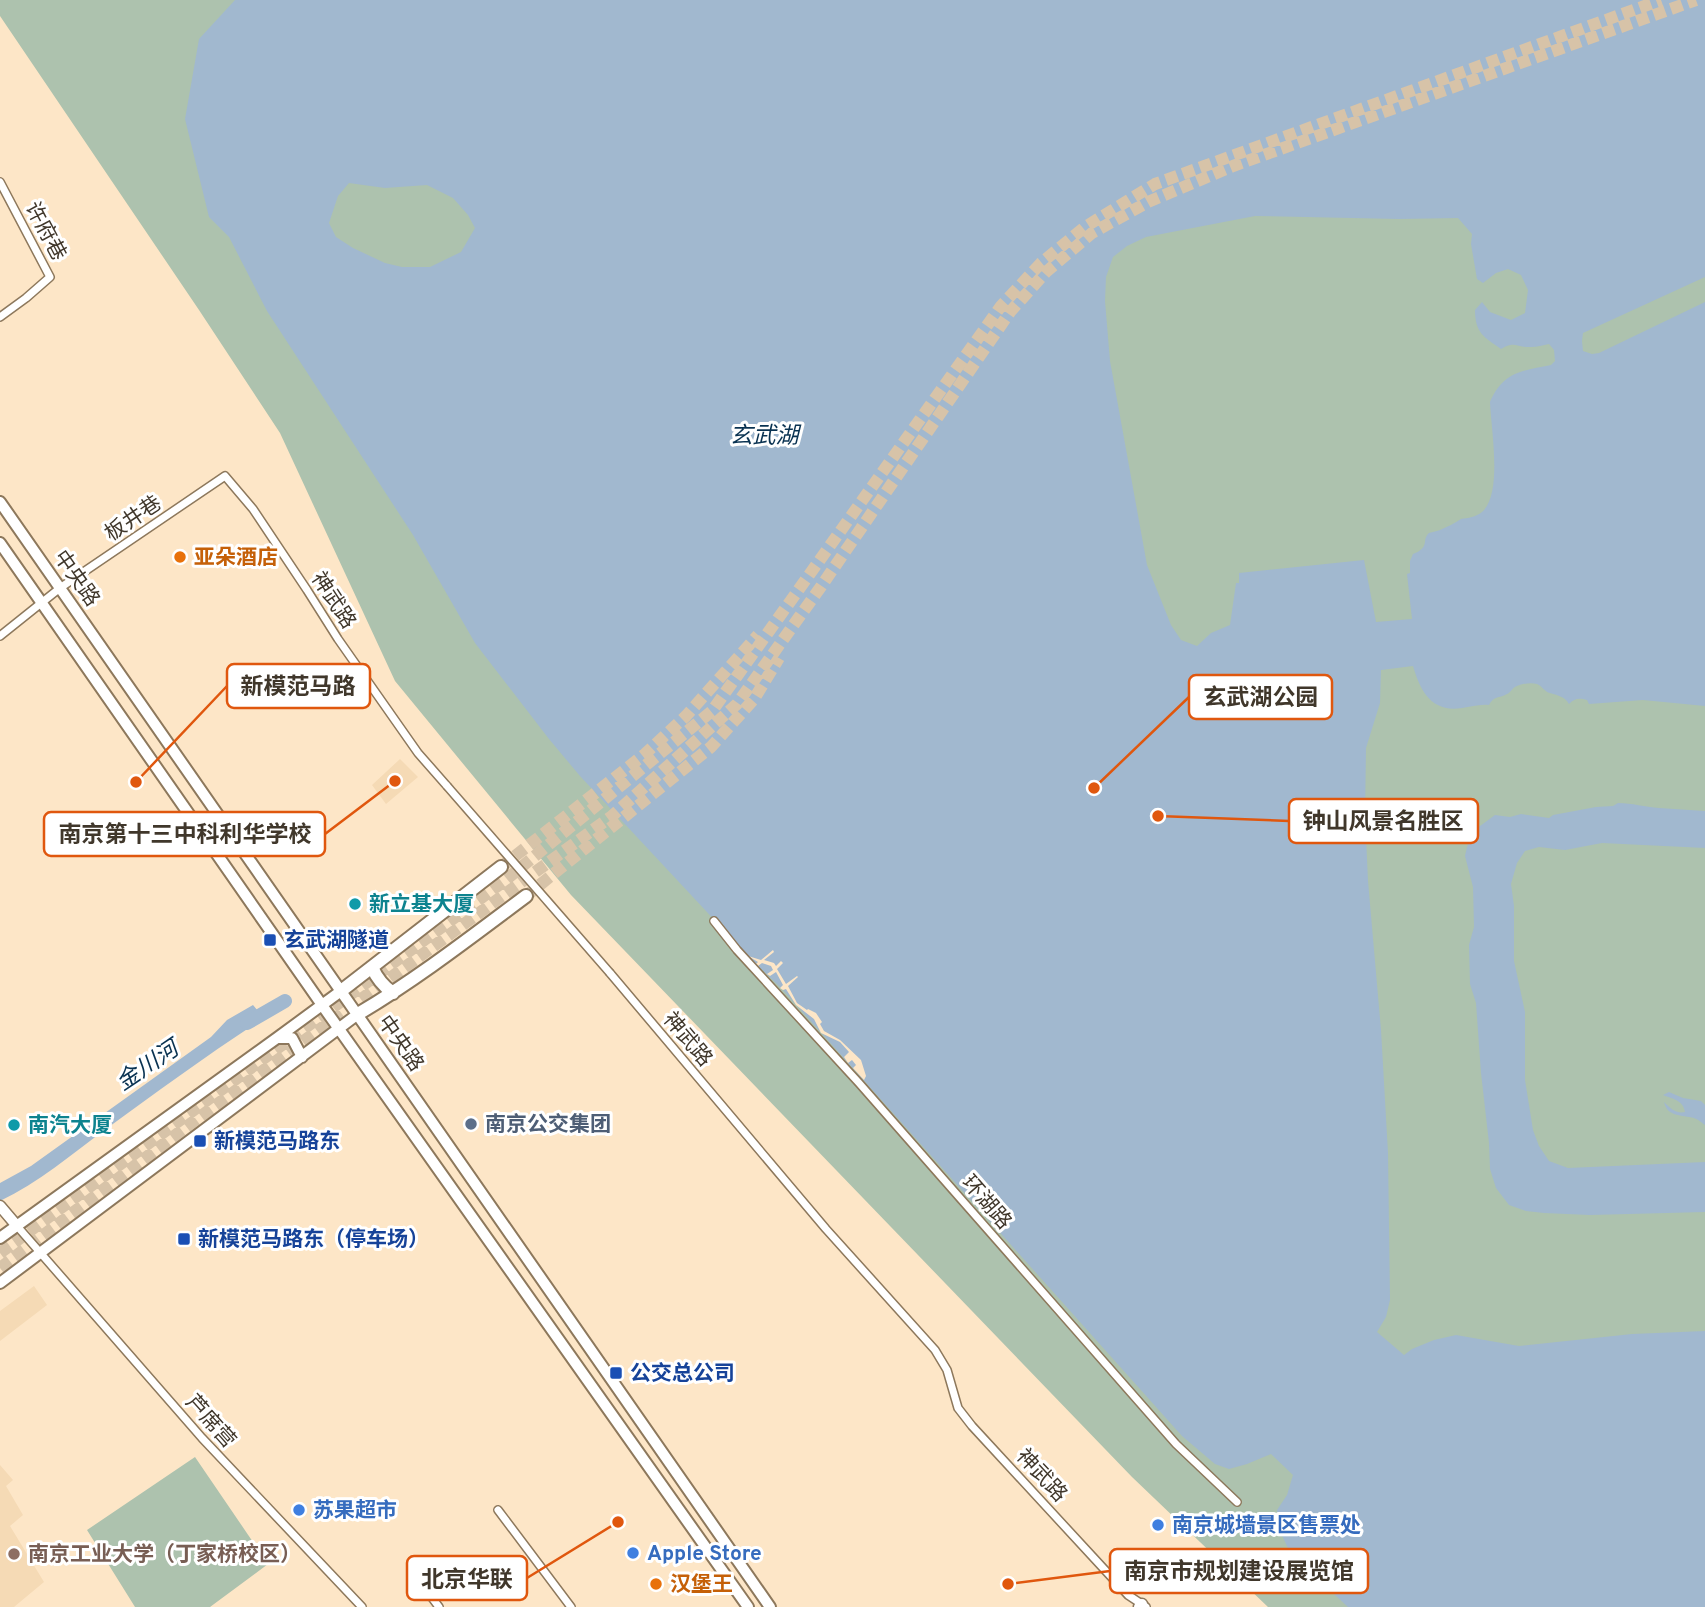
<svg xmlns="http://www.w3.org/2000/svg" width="1705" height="1607" font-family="Overpass,'Noto Sans SC',sans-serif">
	<rect width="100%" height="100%" fill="#fde6c7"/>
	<path fill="#f5dab5" d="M 400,759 L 418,777 L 386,804 L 372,785 Z
		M 34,1286 L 47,1305 L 0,1341 L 0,1311 Z
		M 0,1465 L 13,1480 L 6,1486 L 23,1515 L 10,1526 L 44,1582 L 14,1607 L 0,1607 Z"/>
	<path fill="#adc2ae" d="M 0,0 L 1705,0 L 1705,1607 L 1268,1607 L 1132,1477 L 571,895 L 395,681 L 280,433 L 199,310 L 0,16 Z
		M 195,1457 L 268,1564 L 210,1607 L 135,1607 L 87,1530 Z"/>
	<path fill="#a1b8cf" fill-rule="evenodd" d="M 235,0 L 1705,0 L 1705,277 L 1583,333 L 1582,341 L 1583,351 L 1592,354 L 1599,353 L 1705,302 L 1705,706 L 1643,700 L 1589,704 L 1587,700 C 1579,698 1575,698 1569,704 C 1564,696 1559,696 1550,693 C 1545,692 1542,686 1537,684 C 1530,682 1521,684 1515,687 C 1512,689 1510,693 1507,694 C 1498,699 1495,695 1489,705 C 1479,704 1471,707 1462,708 C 1431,713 1420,690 1413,666 L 1381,670 L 1380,703 L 1366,748 L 1365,815 L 1368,881 L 1381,1030 L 1388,1153 L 1390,1300 L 1386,1317 L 1377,1332 L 1404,1355 L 1412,1349 L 1434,1340 L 1456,1335 L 1519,1346 L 1632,1334 L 1705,1331 L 1705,1607 L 1348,1607 L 1309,1571 L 1300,1574 L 1280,1531 L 1277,1510 L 1287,1495 L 1293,1475 L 1271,1454 L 1247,1464 L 1229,1469 L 1215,1464 L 1182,1436 L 783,990 L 748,956 L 580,776 L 549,739 L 475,643 L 413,535 L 267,311 L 229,237 L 209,217 L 185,119 L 199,39 ZM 349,183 L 385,188 L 427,185 L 453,198 L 468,215 L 475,228 L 461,252 L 430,267 L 402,267 L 385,263 L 353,248 L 336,237 L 329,223 L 338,196 ZM 1255,216 L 1399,219 L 1458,218 L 1472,234 L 1471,244 L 1477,279 L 1483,283 L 1496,273 L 1508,269 L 1521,275 L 1528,290 L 1525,313 L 1511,320 L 1490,312 L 1482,302 L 1475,310 C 1475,333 1484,337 1501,349 C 1515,340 1517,348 1531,347 C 1537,347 1543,345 1549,344 L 1554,350 L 1555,361 L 1551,365 C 1521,371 1503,372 1490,402 C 1491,429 1503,494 1482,512 C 1476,517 1468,518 1461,519 C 1455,523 1447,527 1440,530 C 1440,530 1430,533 1429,533 C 1421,540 1431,547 1413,554 L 1410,561 L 1410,573 L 1407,574 L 1412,619 L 1376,622 L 1364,560 L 1239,573 L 1239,583 L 1236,583 L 1230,625 L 1211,633 L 1197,646 L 1181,640 L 1171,625 L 1147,565 L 1110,361 L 1105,301 L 1106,277 L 1113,257 L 1127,246 L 1146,237 Z
		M 1618,803 C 1632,803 1645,807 1659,808 C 1674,809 1689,810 1705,811 L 1705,848 L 1602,843 L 1565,850 L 1539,847 L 1525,851 L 1517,863 L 1511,884 L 1514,906 L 1514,961 L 1525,1012 L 1525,1080 L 1533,1130 L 1539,1146 L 1549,1161 L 1568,1168 L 1705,1162 L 1705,1212 L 1590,1215 L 1544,1213 L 1526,1211 L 1509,1205 L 1496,1188 L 1490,1169 L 1489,1143 L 1481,1073 L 1476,1003 L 1470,984 L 1469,945 L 1474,927 L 1473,887 L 1465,856 L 1467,847 L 1476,829 L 1495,815 L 1510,817 L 1521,814 L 1549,818 L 1553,815 L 1596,807 L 1613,806 Z
		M 253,1005 L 264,1018 C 210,1053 158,1091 106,1129 C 72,1154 38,1183 0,1201 L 0,1183 L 31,1166 L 211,1037 L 227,1020 Z
		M 1669,1092 L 1683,1098 L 1701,1101 L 1705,1105 L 1705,1125 C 1701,1122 1699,1120 1694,1118 C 1682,1115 1667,1117 1664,1102 C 1670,1108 1676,1114 1685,1112 C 1683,1100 1673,1099 1663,1095 Z"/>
	<path fill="#fde6c7" d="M 773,950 L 774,952 L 764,960 L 774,963 L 776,966 L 781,961 L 783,963 L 777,969 L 786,984 L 797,976 L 798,977 L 788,986 L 797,1003 L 807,1010 L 808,1009 L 816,1013 L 822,1022 L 820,1024 L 824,1031 L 840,1040 L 861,1060 L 866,1076 L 864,1080 L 853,1068 L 856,1065 L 852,1060 L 848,1063 L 844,1057 L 849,1052 L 840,1042 L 821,1033 L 814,1019 L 796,1005 L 786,989 L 783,990 L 780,988 L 783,985 L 776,972 L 770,976 L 767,974 L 773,970 L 771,966 L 762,963 L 758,966 L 756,964 L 758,962 L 748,956 L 761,960 Z"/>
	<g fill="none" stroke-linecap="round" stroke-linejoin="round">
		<path stroke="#a1b8cf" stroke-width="14" d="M 247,1023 L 285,1001"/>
		<path stroke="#d7c3a8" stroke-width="12" stroke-dasharray="12 6" stroke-linecap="butt" d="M 501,867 L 645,754 L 686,716 L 758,635
			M 526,896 L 711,747 L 754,699 L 779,658
			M 0,1253 L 503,882 L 712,711 L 1001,306 L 1041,263 L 1085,227 L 1155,184 L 1661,0
			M 0,1268 L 190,1124 L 612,816 L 737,704 L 820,588 L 1010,312 L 1046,272 L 1092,233 L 1148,202 L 1233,166 L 1696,0"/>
		<g stroke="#8d785c" stroke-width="10">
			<path id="street" d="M 0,182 L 50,277 L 26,298 L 0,317
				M 0,636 L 60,588 L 225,476 L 253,509 L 307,590 L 338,639 L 418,753 L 447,786
				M 714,921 L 737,950 L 859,1083 L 1176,1444 L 1237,1502
				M 610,973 L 826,1229 L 935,1350 L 947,1370 L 958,1408 L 972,1426 L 1128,1595 L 1146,1607
				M 17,1226 L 202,1438 L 362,1607
				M 498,1510 L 571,1607
				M 415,1575 L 439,1607"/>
		</g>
		<g stroke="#8d785c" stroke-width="13">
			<path id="secondary" d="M 0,1206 L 17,1226
				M 1139,1607 L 1142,1604"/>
		</g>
		<g stroke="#8d785c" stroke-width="14">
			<path id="primary" d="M 0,502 L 770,1607
				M 0,543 L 322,1005 L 748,1607
				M 278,1038 L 292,1038 L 302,1057
				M 0,1238 L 277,1038 L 341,991
				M 0,1283 L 358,1014"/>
		</g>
		<g stroke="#8d785c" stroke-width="16">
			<path id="highway" d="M 372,967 C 377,979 383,986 393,993
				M 341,991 L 501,867
				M 358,1014 C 417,979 471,937 526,896"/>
		</g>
		<use href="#street" stroke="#fff" stroke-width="7"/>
		<use href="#secondary" stroke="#fff" stroke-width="10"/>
		<use href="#primary" stroke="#fff" stroke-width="10"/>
		<use href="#highway" stroke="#fff" stroke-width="12"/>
		<g stroke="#8d785c" stroke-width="10" stroke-linecap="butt">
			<path id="street-bridge" d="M 447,786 L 610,973"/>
		</g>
		<use href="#street-bridge" stroke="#fff" stroke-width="7"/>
	</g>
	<g fill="#e8710a" stroke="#fff" stroke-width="2.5">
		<circle cx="180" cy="557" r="7"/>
		<circle cx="656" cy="1584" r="7"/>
	</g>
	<g fill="#0f9aa8" stroke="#fff" stroke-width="2.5">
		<circle cx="355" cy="904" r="7"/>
		<circle cx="14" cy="1125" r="7"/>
	</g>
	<g fill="#1a4fb4" stroke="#fff" stroke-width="2.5">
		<rect x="263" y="933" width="14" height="14" rx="3.5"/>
		<rect x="193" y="1134" width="14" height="14" rx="3.5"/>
		<rect x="177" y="1232" width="14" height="14" rx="3.5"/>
		<rect x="609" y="1366" width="14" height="14" rx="3.5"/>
	</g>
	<circle fill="#5c6f8a" stroke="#fff" stroke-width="2.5" cx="471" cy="1124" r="7"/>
	<g fill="#3f7fe0" stroke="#fff" stroke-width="2.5">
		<circle cx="299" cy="1510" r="7"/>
		<circle cx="1158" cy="1525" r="7"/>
		<circle cx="633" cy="1553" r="7"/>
	</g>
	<circle fill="#8d6e63" stroke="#fff" stroke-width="2.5" cx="14" cy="1554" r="7"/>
	<g text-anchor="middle" stroke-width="6" stroke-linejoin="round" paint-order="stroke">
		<g font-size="21" fill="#40372b" stroke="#fff">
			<text transform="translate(46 231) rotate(62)" y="7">许府巷</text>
			<text transform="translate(133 518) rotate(-34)" y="7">板井巷</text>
			<text transform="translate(77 578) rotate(55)" y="7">中央路</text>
			<text transform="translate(334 600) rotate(57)" y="7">神武路</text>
			<text transform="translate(688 1039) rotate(50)" y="7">神武路</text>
			<text transform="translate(401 1043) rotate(55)" y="7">中央路</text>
			<text transform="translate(987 1202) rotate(49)" y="7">环湖路</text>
			<text transform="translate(211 1421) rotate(48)" y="7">芦席营</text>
			<text transform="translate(1042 1475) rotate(47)" y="7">神武路</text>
		</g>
		<g font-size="21" font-weight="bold" fill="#c56008" stroke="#fff" text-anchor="start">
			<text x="194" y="564">亚朵酒店</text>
			<text x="670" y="1591">汉堡王</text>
		</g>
		<g font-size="21" font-weight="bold" fill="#0d838f" stroke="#fff" text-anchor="start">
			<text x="369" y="911">新立基大厦</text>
			<text x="28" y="1132">南汽大厦</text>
		</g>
		<g font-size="21" font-weight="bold" fill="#164399" stroke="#fff" text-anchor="start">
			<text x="284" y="947">玄武湖隧道</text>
			<text x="214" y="1148">新模范马路东</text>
			<text x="198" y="1246">新模范马路东（停车场）</text>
			<text x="630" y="1380">公交总公司</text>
		</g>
		<g font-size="21" font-weight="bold" fill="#4e5e75" stroke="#fff" text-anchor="start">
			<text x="485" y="1131">南京公交集团</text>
		</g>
		<g font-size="21" font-weight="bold" fill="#366cbe" stroke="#fff" text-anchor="start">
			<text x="313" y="1517">苏果超市</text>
			<text x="1172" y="1532">南京城墙景区售票处</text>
			<text x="647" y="1560">Apple Store</text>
		</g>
		<g font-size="21" font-weight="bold" fill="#785e54" stroke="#fff" text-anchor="start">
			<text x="28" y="1561">南京工业大学（丁家桥校区）</text>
		</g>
		<g font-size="23" font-style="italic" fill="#093251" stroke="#fff">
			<text x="764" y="443">玄武湖</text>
			<text transform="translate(147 1065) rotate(-34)" y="8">金川河</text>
		</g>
	</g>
	<path fill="none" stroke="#e0570e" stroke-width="2.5" d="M136 782L227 686M1094 788L1189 697M1158 816L1289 821M395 781L325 834M1008 1584L1110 1571M618 1522L527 1578"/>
	<g fill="#e0570e" stroke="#fff" stroke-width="2.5">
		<circle cx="136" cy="782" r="7"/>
		<circle cx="1094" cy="788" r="7"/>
		<circle cx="1158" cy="816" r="7"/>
		<circle cx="395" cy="781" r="7"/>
		<circle cx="1008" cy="1584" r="7"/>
		<circle cx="618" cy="1522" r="7"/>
	</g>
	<g fill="#fff" stroke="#e0570e" stroke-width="2.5">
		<rect x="227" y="664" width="143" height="44" rx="7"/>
		<rect x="1189" y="675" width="143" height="44" rx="7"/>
		<rect x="1289" y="799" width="189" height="44" rx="7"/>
		<rect x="44" y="812" width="281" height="44" rx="7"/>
		<rect x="1110" y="1549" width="258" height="44" rx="7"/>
		<rect x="407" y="1556" width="120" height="44" rx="7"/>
	</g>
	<g font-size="23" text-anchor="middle" font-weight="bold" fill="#40372b">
		<text x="298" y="694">新模范马路</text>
		<text x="1261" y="705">玄武湖公园</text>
		<text x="1383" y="829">钟山风景名胜区</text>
		<text x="185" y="842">南京第十三中科利华学校</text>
		<text x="1239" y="1579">南京市规划建设展览馆</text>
		<text x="467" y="1587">北京华联</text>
	</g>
</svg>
